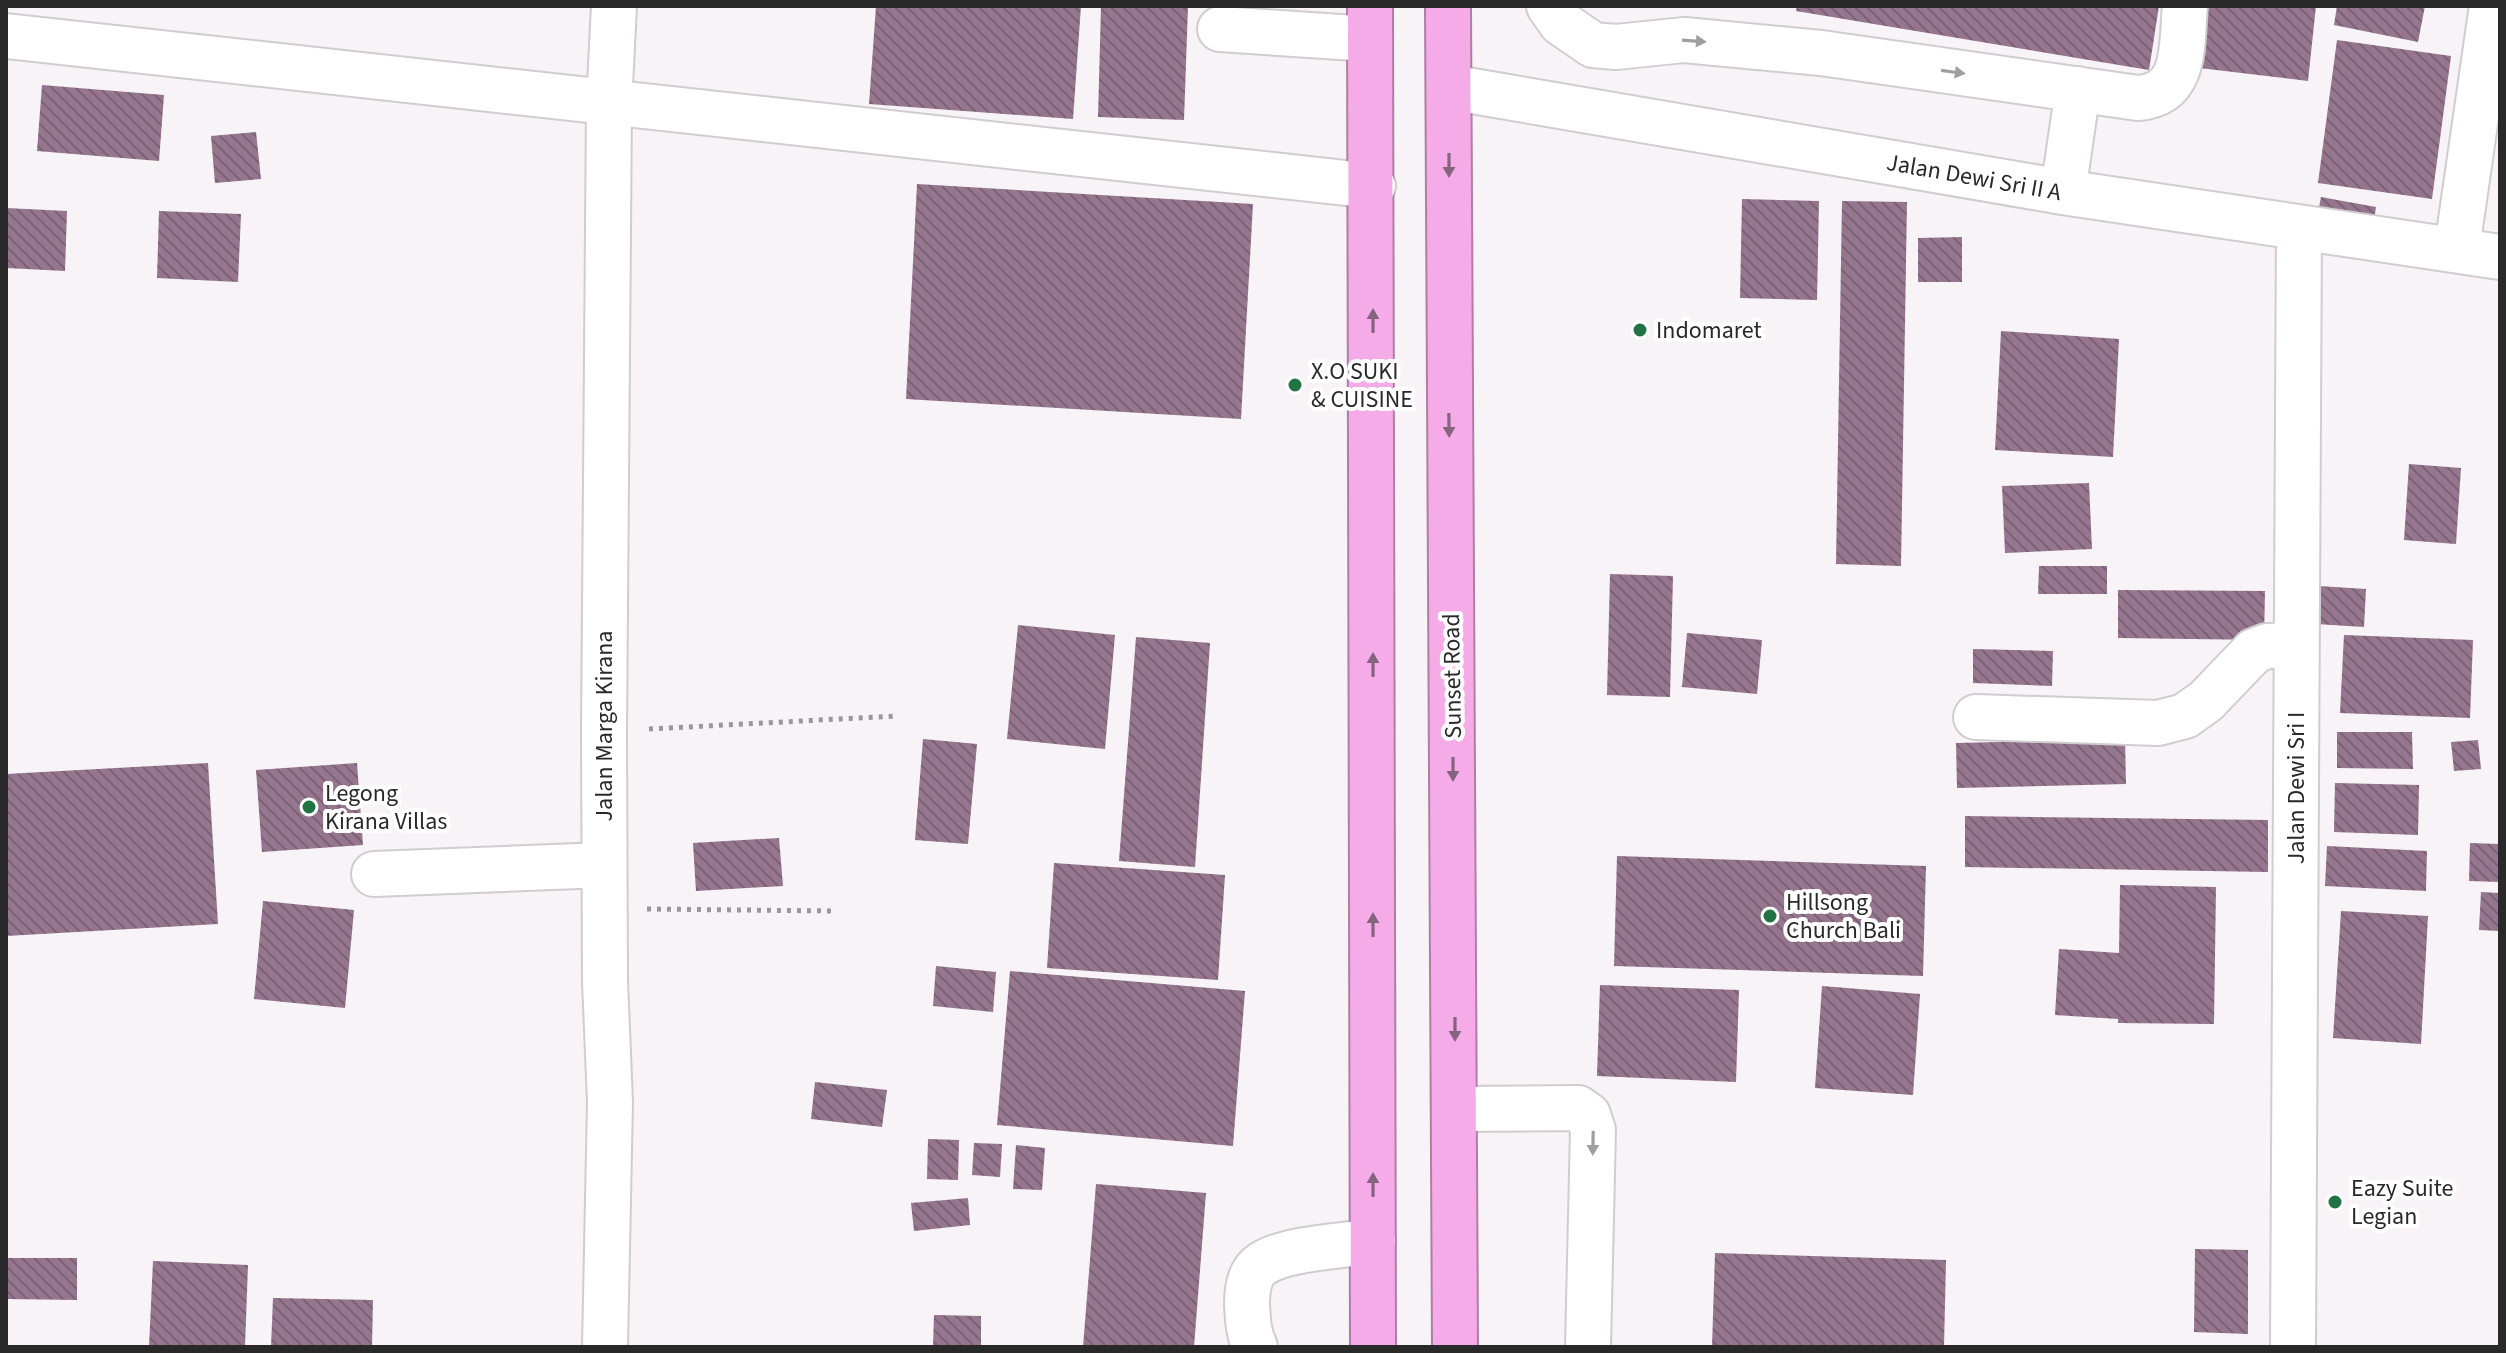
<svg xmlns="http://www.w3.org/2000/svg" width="2506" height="1353" font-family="'Source Sans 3',sans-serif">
	<defs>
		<pattern id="building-back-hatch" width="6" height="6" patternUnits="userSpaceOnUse" patternTransform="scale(2)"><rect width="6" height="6" fill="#95768e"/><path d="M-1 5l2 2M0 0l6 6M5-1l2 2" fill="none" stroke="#7a6174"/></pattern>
	</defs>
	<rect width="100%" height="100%" fill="#f7f3f6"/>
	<path fill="url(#building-back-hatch)" d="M 876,6 L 1081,6 L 1073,119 L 869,104 Z
		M 1101,6 L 1188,6 L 1184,120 L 1098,117 Z
		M 1797,6 L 2159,6 L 2149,70 L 1796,11 Z
		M 2198,6 L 2316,6 L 2308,81 L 2191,67 Z
		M 2337,6 L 2425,6 L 2418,42 L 2334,25 Z
		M 2337,40 L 2451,56 L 2432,199 L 2318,183 Z
		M 42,85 L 164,95 L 159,161 L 37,151 Z
		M 256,132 L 261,179 L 215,183 L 211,136 Z
		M 917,184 L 1253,204 L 1241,419 L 906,399 Z
		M 2321,197 L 2376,207 L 2373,228 L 2317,218 Z
		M 1742,199 L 1819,201 L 1817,300 L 1740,298 Z
		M 1842,201 L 1907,202 L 1901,566 L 1836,564 Z
		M 6,208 L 67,211 L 65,271 L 6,268 Z
		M 159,211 L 241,214 L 238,282 L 157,278 Z
		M 1962,237 L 1962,282 L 1918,282 L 1918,238 Z
		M 2001,331 L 2119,339 L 2113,457 L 1995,450 Z
		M 2409,464 L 2461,468 L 2456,544 L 2404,540 Z
		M 2089,483 L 2092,549 L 2005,553 L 2002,486 Z
		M 2039,566 L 2107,566 L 2107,594 L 2038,594 Z
		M 1610,574 L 1673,576 L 1670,697 L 1607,695 Z
		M 2319,586 L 2366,589 L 2364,627 L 2316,624 Z
		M 2118,590 L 2265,591 L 2264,640 L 2118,638 Z
		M 1018,625 L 1115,635 L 1105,749 L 1007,739 Z
		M 1687,633 L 1762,640 L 1757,694 L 1682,687 Z
		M 2344,635 L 2473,640 L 2470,718 L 2340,713 Z
		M 1136,637 L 1210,643 L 1195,867 L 1119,861 Z
		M 1973,649 L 2053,651 L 2052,686 L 1973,683 Z
		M 2337,732 L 2412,732 L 2413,769 L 2337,768 Z
		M 923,739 L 977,744 L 968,844 L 915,840 Z
		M 2125,739 L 2126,784 L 1957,788 L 1956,743 Z
		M 2478,740 L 2481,769 L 2454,771 L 2451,742 Z
		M 208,763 L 218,924 L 6,936 L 6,774 Z
		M 357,763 L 363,845 L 262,852 L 256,770 Z
		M 2335,783 L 2419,785 L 2418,835 L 2334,832 Z
		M 1965,816 L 2268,820 L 2268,872 L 1965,867 Z
		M 779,838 L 783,886 L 696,891 L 693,843 Z
		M 2470,843 L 2500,844 L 2500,882 L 2469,881 Z
		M 2327,846 L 2427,851 L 2426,891 L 2325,886 Z
		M 1617,856 L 1926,866 L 1923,976 L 1614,966 Z
		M 1054,863 L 1225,875 L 1218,980 L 1047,968 Z
		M 2120,885 L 2216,887 L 2214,1024 L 2118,1023 L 2118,1019 L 2055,1015 L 2059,949 L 2119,953 Z
		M 2481,892 L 2500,893 L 2500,931 L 2479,930 Z
		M 263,901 L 354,910 L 345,1008 L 254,999 Z
		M 2341,911 L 2428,916 L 2421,1044 L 2333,1038 Z
		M 936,966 L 996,972 L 993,1012 L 933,1006 Z
		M 1010,971 L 1245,991 L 1233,1146 L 997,1125 Z
		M 1600,985 L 1739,990 L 1736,1082 L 1597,1076 Z
		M 1822,986 L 1920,994 L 1913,1095 L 1815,1088 Z
		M 815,1082 L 887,1090 L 882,1127 L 811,1119 Z
		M 928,1139 L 959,1140 L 958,1180 L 927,1179 Z
		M 974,1143 L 1002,1144 L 1000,1177 L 972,1175 Z
		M 1016,1145 L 1045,1148 L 1042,1190 L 1013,1189 Z
		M 1096,1184 L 1206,1193 L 1194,1347 L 1083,1347 Z
		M 968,1198 L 970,1225 L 914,1231 L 911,1203 Z
		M 2195,1249 L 2248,1250 L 2248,1334 L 2194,1332 Z
		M 1715,1253 L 1946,1260 L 1944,1347 L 1712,1347 Z
		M 6,1258 L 77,1258 L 77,1300 L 6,1299 Z
		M 153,1261 L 248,1265 L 245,1347 L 149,1347 Z
		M 273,1298 L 373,1300 L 372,1347 L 271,1347 Z
		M 934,1315 L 981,1316 L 981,1347 L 933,1347 Z"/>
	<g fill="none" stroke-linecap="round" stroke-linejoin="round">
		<g stroke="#d0cccf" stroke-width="48">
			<path id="minor" d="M 1549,6 L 1561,23 L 1593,45 L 1616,47 L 1684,40 L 1821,53 L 2138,98 C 2188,94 2181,45 2185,6
				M 1220,29 L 1370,39
				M 6,36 L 1373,186
				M 1449,87 L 2063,192 L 2500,257
				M 2063,192 L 2078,89
				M 2457,248 L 2492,6
				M 1976,717 L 2158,723 L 2185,716 L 2206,701 L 2254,651 L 2267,646 L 2296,645
				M 374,874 L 604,865
				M 1455,1109 L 1578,1108 L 1588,1115 L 1593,1130 L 1588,1347
				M 605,1347 L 610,1102 L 605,981 L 604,732 L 609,105 L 614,6
				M 1255,1347 C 1248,1332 1248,1320 1247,1304 C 1247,1290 1249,1272 1262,1264 C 1285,1248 1344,1246 1373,1241
				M 2293,1347 L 2299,229"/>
		</g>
		<g stroke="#ae7ea5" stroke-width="48">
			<path id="highway" d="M 1370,6 L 1373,1347
				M 1448,6 L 1455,1347"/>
		</g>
		<path stroke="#999799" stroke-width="5" stroke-dasharray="4 6" stroke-linecap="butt" d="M 649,729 L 896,716
			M 647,909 L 836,911"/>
		<use href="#minor" stroke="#fff" stroke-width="44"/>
		<use href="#highway" stroke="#f5abe7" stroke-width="44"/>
	</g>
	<defs><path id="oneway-solid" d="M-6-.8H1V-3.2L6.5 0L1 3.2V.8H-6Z" transform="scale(2)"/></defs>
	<g fill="#9f9f9f">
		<use href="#oneway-solid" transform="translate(1694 41) rotate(4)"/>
		<use href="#oneway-solid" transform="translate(1953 72) rotate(8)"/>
		<use href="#oneway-solid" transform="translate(1593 1143) rotate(91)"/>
	</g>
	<g fill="#85647f">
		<use href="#oneway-solid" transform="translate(1449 165) rotate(90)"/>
		<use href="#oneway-solid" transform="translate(1373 321) rotate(-90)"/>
		<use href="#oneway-solid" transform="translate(1449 425) rotate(89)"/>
		<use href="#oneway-solid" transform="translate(1373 665) rotate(-90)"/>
		<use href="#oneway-solid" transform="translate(1453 769) rotate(90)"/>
		<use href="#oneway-solid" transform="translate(1373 925) rotate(-90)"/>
		<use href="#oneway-solid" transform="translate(1455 1029) rotate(90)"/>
		<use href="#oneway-solid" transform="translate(1373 1185) rotate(-90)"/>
	</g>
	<g fill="#227344" stroke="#fff" stroke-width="3">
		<circle cx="1640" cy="330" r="8"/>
		<circle cx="1295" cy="385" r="8"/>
		<circle cx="309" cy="807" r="8"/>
		<circle cx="1770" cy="916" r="8"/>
		<circle cx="2335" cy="1202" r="8"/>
	</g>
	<g text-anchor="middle" stroke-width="8" stroke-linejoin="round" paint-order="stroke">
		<g font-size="24" fill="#2a292a" stroke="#fff">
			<text transform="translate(1974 177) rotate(10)" y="8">Jalan Dewi Sri II A</text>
			<text transform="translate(1452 676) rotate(-91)" y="8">Sunset Road</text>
			<text transform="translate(604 726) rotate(-90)" y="8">Jalan Marga Kirana</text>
			<text transform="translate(2296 788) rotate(-90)" y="8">Jalan Dewi Sri I</text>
		</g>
		<g font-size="24" fill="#2a292a" stroke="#fff" text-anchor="start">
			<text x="1656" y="338">Indomaret</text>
			<text x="1311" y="379">X.O SUKI<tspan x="1311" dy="28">&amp; CUISINE</tspan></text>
			<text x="325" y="801">Legong<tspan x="325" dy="28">Kirana Villas</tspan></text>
			<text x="1786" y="910">Hillsong<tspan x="1786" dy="28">Church Bali</tspan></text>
			<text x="2351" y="1196">Eazy Suite<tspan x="2351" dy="28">Legian</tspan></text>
		</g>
	</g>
	<rect width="2506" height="1353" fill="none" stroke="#2a292a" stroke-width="16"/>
</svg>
